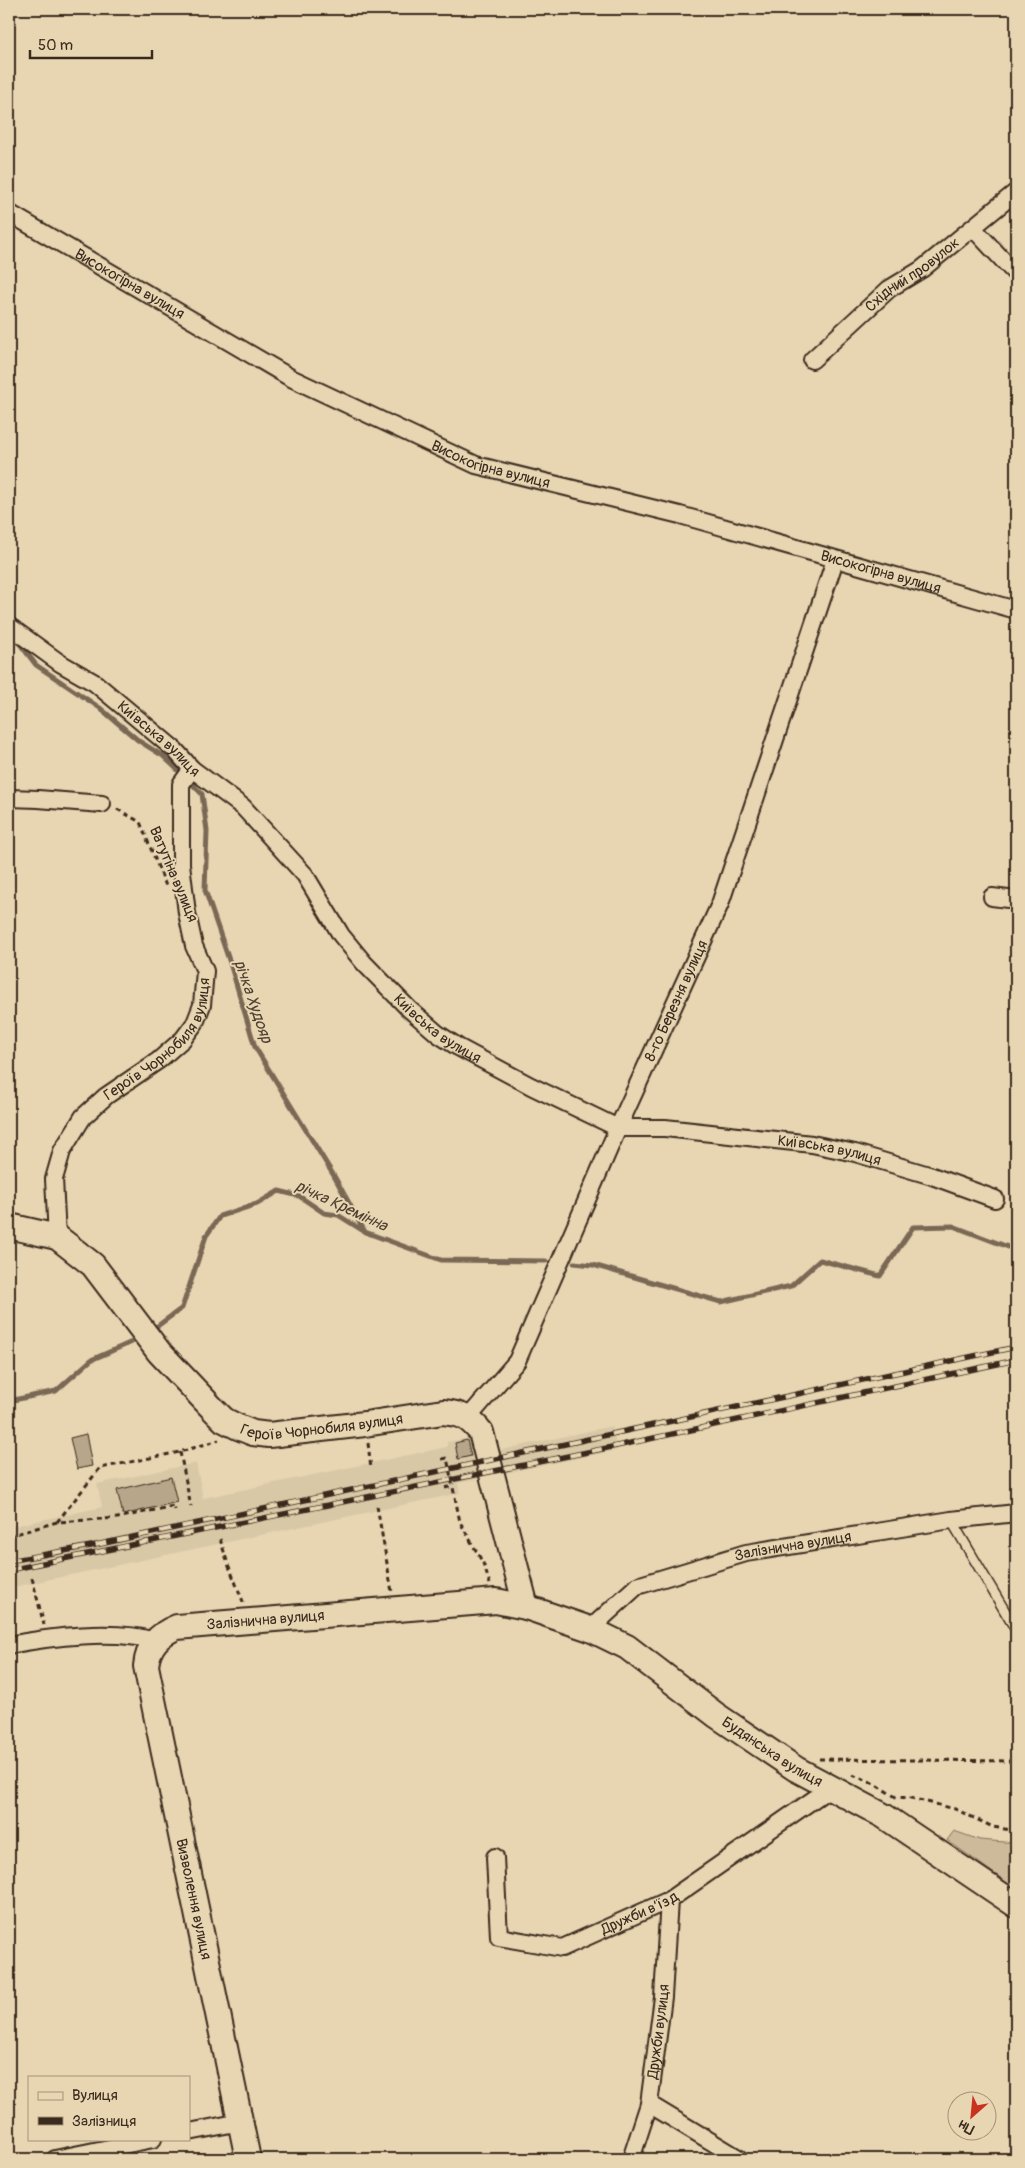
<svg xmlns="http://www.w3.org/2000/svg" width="1025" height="2168" font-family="Pangolin,sans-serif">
	<rect width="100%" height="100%" fill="#e8d6b3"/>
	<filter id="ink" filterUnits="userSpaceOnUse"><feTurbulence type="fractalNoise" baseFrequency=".02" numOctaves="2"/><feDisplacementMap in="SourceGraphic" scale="10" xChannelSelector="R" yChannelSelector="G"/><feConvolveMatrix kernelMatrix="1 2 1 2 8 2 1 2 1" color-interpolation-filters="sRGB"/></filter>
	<g filter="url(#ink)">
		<path fill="#d9c8a6" d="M 612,1426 L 617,1450 L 458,1483 L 460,1493 L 9,1588 L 9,1527 L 102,1507 L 97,1484 L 196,1463 L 203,1498 L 447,1447 L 447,1442 L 469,1438 L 473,1456 Z"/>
		<path fill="#ccba9b" stroke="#84725c" d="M 954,1831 L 980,1840 L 1016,1843 L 1016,1889 L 947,1840 Z"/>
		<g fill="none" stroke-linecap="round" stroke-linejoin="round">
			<path stroke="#7a6854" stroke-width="5" d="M 9,637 L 20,644 L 36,665 L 100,708 L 139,741 L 163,756 L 181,773
				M 193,785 L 202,794 L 207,831 L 205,890 L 230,963 L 255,1047 L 334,1176 L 365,1232
				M 574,1263 L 593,1265 L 721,1302 L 791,1286 L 820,1260 L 880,1276 L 913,1227 L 953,1226 L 1016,1250
				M 152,1330 L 182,1308 L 206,1236 L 220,1216 L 257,1204 L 279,1191 L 299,1196 L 324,1213 L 338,1215 L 365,1232 L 441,1260 L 546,1261
				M 9,1401 L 56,1391 L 91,1360 L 141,1338"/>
		</g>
		<path fill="#b7a689" stroke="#3b2a1e" d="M 86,1434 L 92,1466 L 77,1469 L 70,1438 Z
			M 467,1440 L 471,1456 L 458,1459 L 455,1443 Z
			M 171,1477 L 177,1502 L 123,1515 L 117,1490 Z"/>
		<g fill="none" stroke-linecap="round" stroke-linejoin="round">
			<g stroke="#3b2a1e" stroke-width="12">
				<path id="lane" d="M 951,1520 L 1016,1630"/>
			</g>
			<g stroke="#3b2a1e" stroke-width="20">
				<g id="street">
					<path id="s1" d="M 9,213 L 291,378 L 476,465 L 680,515 L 1016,610"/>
					<path d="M 973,228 L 1016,274"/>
					<path id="s2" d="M 812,360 L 889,289 L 922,269 L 1016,192"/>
					<path id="s3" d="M 9,626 L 60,663 L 95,683 L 175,750 L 192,769 L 243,807 L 305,875 L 341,935 L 364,963 L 409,1009 L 438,1034 L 458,1047 L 531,1086 L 618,1128 L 665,1128 L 812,1144 L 855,1153 L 932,1176 L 995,1199"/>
					<path d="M 9,798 L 38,799 L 102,804"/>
					<path d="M 992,897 L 1016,900"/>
					<path id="s4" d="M 57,1237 L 54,1179 L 62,1151 L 83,1117 L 106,1096 L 159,1060 L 183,1039 L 195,1023 L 202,1005 L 205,971 L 194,946 L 187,913 L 181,864 L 181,784 L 192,769"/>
					<path id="s5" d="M 468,1418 L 517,1361 L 618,1128 L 720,904 L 835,560"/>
					<path id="s6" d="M 590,1629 L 637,1586 L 746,1553 L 951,1520 L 1016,1513"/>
					<path d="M 9,1645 C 50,1637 115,1629 155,1641"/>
					<path id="s7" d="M 495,1857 L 499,1937 L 562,1948 L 669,1900 L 830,1788"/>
					<path d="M 649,2104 L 740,2159"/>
					<path d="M 189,2132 L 241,2122"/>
					<path d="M 55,2159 L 153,2139"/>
					<path id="s8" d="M 631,2159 L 649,2104 L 663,1997 L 669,1900"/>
				</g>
			</g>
			<g stroke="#3b2a1e" stroke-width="28">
				<g id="secondary">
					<path id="s9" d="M 9,1226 L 57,1237 L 93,1265 L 159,1352 L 213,1409 L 224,1420 L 238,1427 L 253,1433 L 269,1435 L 365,1424 L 443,1412 C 463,1414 468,1417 481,1432 L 526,1607"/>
					<path id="s10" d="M 248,2159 L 146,1666 C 148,1646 159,1634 177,1627 L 496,1601 L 526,1607 L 590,1629 L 627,1647 L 716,1715 L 796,1769 L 884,1816 L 1016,1905"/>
				</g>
			</g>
			<path stroke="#3b2a1e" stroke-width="3" stroke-dasharray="5 4" stroke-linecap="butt" d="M 117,809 L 140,822 L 166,886
				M 368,1443 L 371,1469
				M 180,1452 L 191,1507
				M 442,1459 L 447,1458 L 460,1522 L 483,1563 L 490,1584
				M 445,1488 L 453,1486
				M 377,1506 L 392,1592
				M 57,1522 L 100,1468 L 180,1452 L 219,1440
				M 9,1536 L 57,1522 L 117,1518 L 174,1506 L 175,1510
				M 220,1539 L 228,1564 L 244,1604
				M 32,1578 L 44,1625
				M 819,1759 L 1016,1761
				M 852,1775 L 869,1781 L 896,1797 L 911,1798 L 955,1809 L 993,1827 L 1016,1831"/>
			<use href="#lane" stroke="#e8d6b3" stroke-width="9"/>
			<use href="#street" stroke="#e8d6b3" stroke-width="16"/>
			<use href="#secondary" stroke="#e8d6b3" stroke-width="24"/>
			<g stroke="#3b2a1e" stroke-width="5.5">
				<path id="rail" d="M 9,1561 L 91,1546 L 1016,1347
					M 9,1570 L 612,1447 L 1016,1360"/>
			</g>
			<use href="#rail" stroke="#e8d6b3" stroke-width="4" stroke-dasharray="11" stroke-linecap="butt"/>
		</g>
	</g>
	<g text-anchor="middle" stroke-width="4" stroke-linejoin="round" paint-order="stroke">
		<g font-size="15" fill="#3b2a1e" stroke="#e8d6b3">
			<text dy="5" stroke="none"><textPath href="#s2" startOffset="132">Східний провулок</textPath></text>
			<text dy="5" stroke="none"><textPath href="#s1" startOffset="140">Високогірна вулиця</textPath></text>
			<text dy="5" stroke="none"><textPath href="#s1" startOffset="545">Високогірна вулиця</textPath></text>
			<text dy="5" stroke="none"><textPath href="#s1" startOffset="950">Високогірна вулиця</textPath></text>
			<text dy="5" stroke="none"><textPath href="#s3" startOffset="188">Київська вулиця</textPath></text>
			<text transform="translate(174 874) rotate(67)" y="5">Ватутіна вулиця</text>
			<text dy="5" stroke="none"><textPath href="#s5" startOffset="469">8-го Березня вулиця</textPath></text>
			<text dy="5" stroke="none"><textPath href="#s3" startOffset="594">Київська вулиця</textPath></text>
			<text dy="5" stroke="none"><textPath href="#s4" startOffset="239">Героїв Чорнобиля вулиця</textPath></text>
			<text dy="5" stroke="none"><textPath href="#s3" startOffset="1014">Київська вулиця</textPath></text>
			<text dy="5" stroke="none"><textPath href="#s9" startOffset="399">Героїв Чорнобиля вулиця</textPath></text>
			<text dy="5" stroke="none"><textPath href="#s6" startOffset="225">Залізнична вулиця</textPath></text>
			<text dy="5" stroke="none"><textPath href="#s10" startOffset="645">Залізнична вулиця</textPath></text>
			<text dy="5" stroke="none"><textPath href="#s10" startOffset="1195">Будянська вулиця</textPath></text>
			<text transform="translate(194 1899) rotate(78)" y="5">Визволення вулиця</text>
			<text dy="5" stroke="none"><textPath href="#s7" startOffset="229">Дружби в’їзд</textPath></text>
			<text dy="5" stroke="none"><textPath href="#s8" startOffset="131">Дружби вулиця</textPath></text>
		</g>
		<g font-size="16" font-style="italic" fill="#503f30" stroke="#e8d6b3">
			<text transform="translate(254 1001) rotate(71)" y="6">річка Худояр</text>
			<text transform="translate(342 1205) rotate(25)" y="6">річка Кремінна</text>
		</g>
	</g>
	<rect width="1025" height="2168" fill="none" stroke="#e8d6b3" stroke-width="30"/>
	<rect x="15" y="15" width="995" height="2138" fill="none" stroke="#3b2a1e" stroke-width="2" filter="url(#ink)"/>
	<rect x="28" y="2076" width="162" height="65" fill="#e8d6b3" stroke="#a39177"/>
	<rect x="38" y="2092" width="25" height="8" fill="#e8d6b3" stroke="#a39177"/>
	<text x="72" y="2100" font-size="15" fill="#3b2a1e">Вулиця</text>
	<rect x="38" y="2117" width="25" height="8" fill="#3b2a1e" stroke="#a39177"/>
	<text x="72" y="2126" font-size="15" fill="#3b2a1e">Залізниця</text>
	<g transform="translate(972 2116) rotate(207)"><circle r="24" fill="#e8d6b3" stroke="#a39177"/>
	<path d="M0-4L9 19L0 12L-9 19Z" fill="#c8321e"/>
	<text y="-8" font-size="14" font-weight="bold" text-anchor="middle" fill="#3b2a1e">Пн</text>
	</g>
	<path d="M30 50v8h122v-8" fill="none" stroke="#3b2a1e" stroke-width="2.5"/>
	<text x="38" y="50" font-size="15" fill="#3b2a1e" stroke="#e8d6b3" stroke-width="4" paint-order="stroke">50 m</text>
</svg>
